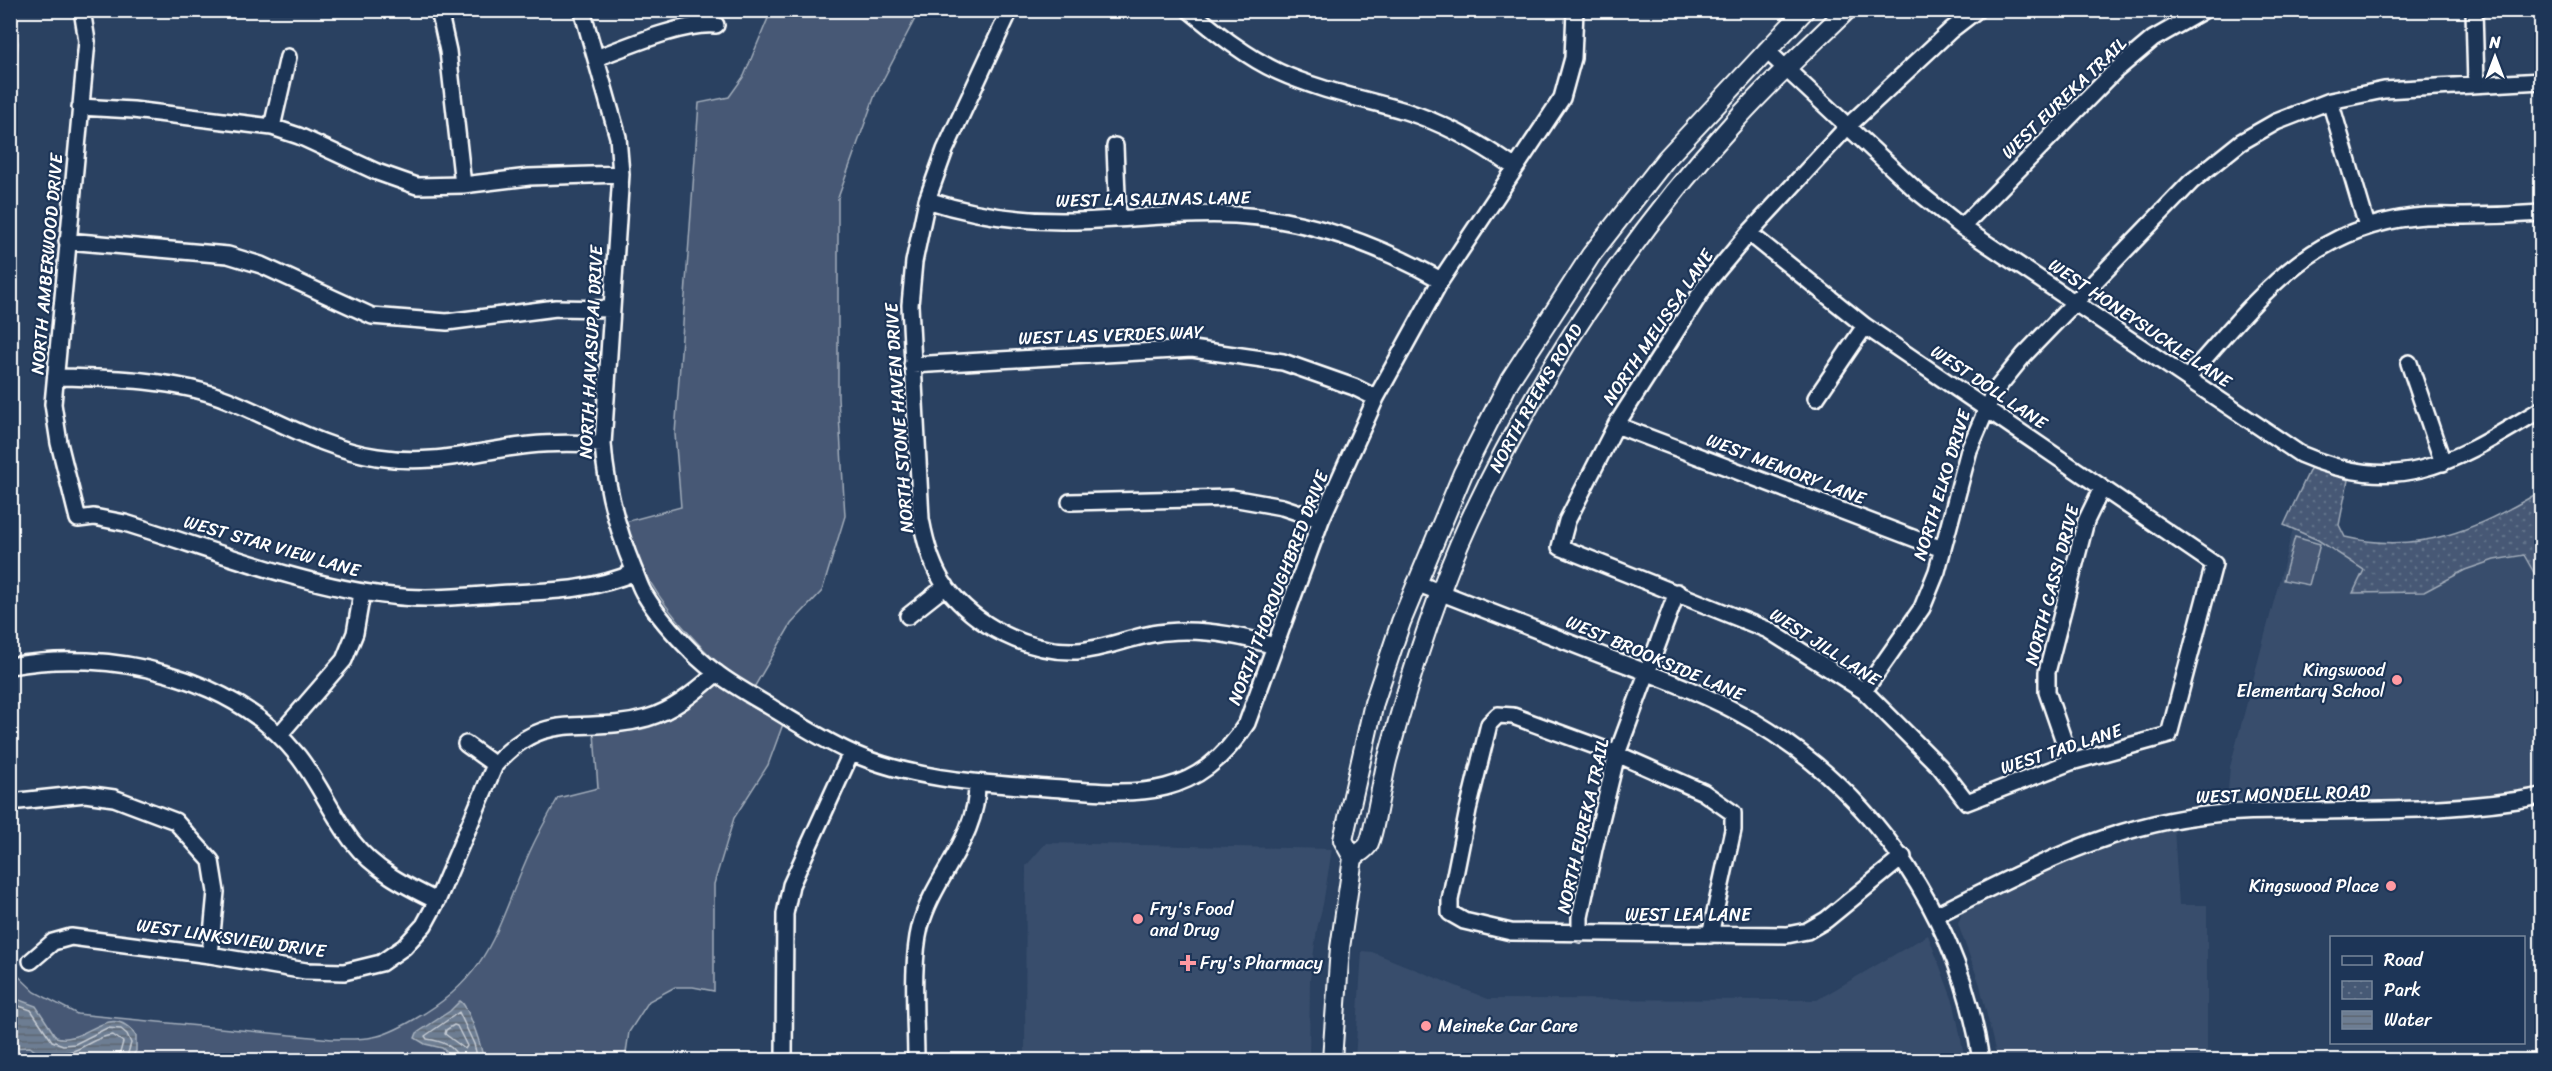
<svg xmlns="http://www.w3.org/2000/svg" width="2552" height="1071" font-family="Sriracha,sans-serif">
	<defs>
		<pattern id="park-dots" width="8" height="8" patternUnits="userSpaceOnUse" patternTransform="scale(1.5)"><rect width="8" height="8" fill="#465975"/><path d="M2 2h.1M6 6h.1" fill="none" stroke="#62728a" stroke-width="1.8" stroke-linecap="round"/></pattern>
		<pattern id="water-rules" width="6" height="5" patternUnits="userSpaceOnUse" patternTransform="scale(1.5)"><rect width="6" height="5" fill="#6d7d92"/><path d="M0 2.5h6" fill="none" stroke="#5e6772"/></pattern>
	</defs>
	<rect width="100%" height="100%" fill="#2a4161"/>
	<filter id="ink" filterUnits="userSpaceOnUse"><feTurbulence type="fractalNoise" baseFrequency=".0167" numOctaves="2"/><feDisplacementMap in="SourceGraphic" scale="12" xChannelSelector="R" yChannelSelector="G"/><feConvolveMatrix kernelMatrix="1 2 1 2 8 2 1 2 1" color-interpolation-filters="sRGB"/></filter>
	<g filter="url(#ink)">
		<path fill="#394e6c" d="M 2293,529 L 2319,540 L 2365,570 L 2353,593 L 2424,592 L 2465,570 L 2494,560 L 2525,555 L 2541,585 L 2541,786 L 2451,800 L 2227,802 L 2230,767 Z
			M 2174,829 L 2179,905 L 2207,905 L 2207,1060 L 2001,1060 L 1995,1050 L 1980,985 L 1958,924 L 1962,913 L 2047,869 L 2082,855 L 2139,837 Z
			M 1046,843 L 1332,849 L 1323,904 L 1317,929 L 1310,979 L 1309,1060 L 1025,1060 L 1026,866 Z
			M 1928,935 L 1954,1004 L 1965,1060 L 1355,1060 L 1362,951 L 1372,952 L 1488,999 L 1817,1000 Z"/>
		<path fill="#465975" stroke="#a2acba" stroke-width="1.5" d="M 11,11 L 18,43 L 11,123 L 10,11 Z
			M 771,11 L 919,11 L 875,95 L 838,198 L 838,398 L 845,516 L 822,591 L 791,624 L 745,703 L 783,724 L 768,765 L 734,818 L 714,884 L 714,991 L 693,987 L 675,987 L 649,1001 L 629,1032 L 625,1060 L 11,1060 L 10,968 L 35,992 L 77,1014 L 332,1039 C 345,1039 360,1040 373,1037 C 387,1035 403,1026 415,1019 C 495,974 497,922 532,847 C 540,830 549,814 558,798 L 598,788 L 594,733 C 608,732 623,732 637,730 C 671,725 705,696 730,674 C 695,643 663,608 641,566 C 634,552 630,536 625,522 L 681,507 L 675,434 L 699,103 L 729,97 L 744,76 Z
			M 2295,537 L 2320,544 L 2309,585 L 2283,580 Z"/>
		<path fill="url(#park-dots)" stroke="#a2acba" stroke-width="1.5" d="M 2311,467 L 2348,480 L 2339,525 L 2345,537 C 2420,555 2478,529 2541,491 L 2541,585 L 2524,555 L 2494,560 L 2465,570 L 2424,592 L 2353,593 L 2364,570 L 2318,540 L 2284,525 Z"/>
		<path fill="url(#water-rules)" stroke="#a7b1be" stroke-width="1.5" d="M 11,997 L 36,1006 L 56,1037 C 85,1046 111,999 136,1036 L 136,1051 L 130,1060 L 46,1060 L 30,1047 L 11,1048 Z
			M 460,1001 C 468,1005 483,1050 483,1060 L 455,1060 L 442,1048 L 425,1044 L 415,1038 L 417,1033 L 450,1011 Z"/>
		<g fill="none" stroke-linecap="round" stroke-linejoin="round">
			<path stroke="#c5cbd3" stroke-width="1.5" d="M 10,1003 L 31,1010 L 52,1041 L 63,1045 L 75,1044 L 107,1028 L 121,1029 L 127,1034 L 131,1043 L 126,1060
				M 454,1025 L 457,1026 L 467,1046 L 465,1049 L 445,1034 L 446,1030 Z
				M 57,1060 L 59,1053 C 80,1054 93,1036 113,1035 L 123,1042 L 118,1060
				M 458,1060 C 456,1045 440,1041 427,1039 L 425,1036 L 459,1012 L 474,1044 L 478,1060"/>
			<g stroke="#fff" stroke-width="20">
				<path id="minor" d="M 82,10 L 87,41 L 53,404 L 59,443 L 78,519 L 94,517 L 125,523 C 210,549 305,587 392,596 C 431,601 472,595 511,593 C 554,591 594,590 635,572
					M 439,10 L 448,51 L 463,185
					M 582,10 L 618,137 L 621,174 L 603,444 C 606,488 617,529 634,570 C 638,579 640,588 645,595 C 657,615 675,635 691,651 C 713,674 742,690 769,706 C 795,722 823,740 852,753 C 913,780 981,783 1047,788 C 1132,794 1194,805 1247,723 L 1321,520 L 1376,398 L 1441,280 L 1562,98 L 1573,58 L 1575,10
					M 1010,10 L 945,150 L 927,200 L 914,262 L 910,305 L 921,519 C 925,541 932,568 946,587 C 976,626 1028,653 1077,651 C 1108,649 1136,634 1166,632 C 1204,628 1239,635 1274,646
					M 1189,10 C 1217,33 1246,57 1279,72 C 1321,91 1362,98 1405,111 C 1444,123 1481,144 1514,167
					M 2474,10 L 2476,85
					M 1766,50 L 1918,192 L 1962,227 L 2300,454 C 2402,498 2455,461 2542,409
					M 596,58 C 628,46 683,22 716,25
					M 2330,101 L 2367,226
					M 80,107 L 133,110 L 272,127 L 299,136 L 377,172 L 417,186 L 463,185 L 529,177 L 621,174
					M 272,127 L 288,57
					M 1115,146 L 1118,219
					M 927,200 C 973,215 1023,222 1071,221 C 1126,220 1180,212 1235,215 C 1309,219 1377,244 1441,280
					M 1962,227 L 2115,71 L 2153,39 L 2204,10
					M 1749,233 L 1865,326 L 2214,564 L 2169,735 L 2071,762 L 1967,802 L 1940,767 L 1864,691 L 1768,630 L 1560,547 L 1567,521 L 1616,425 L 1707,283 L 1749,233 L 1848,126 L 1951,30 L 1977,10
					M 67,241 L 228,255 L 261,265 L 372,316 L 447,322 L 556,308 L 611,309
					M 2409,363 L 2443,463
					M 912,365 L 1192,349 L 1283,362 L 1354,387 L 1376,398
					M 57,377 C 111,378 177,379 228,400 C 277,420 324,449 377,457 C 435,466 474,451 530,445 C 554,442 579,443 603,444
					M 2187,378 C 2255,303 2305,229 2414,217 C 2430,215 2448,216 2464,216 C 2490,216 2516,215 2542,213
					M 1816,398 L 1865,326
					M 1616,425 L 1942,549
					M 1070,502 L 1232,498 L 1282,507 L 1321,520
					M 1416,583 C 1482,609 1548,634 1614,660 C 1662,678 1711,696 1755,722 C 1878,795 1960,920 1981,1060
					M 908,616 L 946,586
					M 10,666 C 109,648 233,675 298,756 C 319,783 332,814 352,841 C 374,870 406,886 437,901
					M 1864,691 L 1922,608 L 1937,571 L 1969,450 L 1994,392 L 2024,355 L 2191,182 L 2241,142 L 2276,122 L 2330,101 L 2384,90 L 2542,81
					M 279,735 L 344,660 L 355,633 L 362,593
					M 466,744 L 495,765
					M 2071,762 L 2047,692 L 2047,672 L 2086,521 L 2102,488
					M 10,802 L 85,794 L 114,798 L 175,821 L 211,861 L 216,892 L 210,955
					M 1936,915 C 2020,873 2102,828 2198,816 C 2238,810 2279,811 2320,811 C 2394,810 2468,810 2542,796
					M 1580,934 L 1580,917 L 1594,849 L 1617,754 L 1677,592
					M 1710,935 L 1733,830 L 1733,813 L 1703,792 L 1617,754 L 1513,716 L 1498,715 L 1489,724 L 1468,810 L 1450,900 L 1450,913 L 1464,921 L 1511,932 L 1787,935 L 1807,931 L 1826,920 L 1903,857
					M 31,961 L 53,942 L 71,937 L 210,955 L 306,971 L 344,972 L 381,963 L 404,947 L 424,925 L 437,901 L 495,765 C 546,706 585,736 647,718 C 675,710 696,691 717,673
					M 784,1060 L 785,914 L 791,885 L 851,753
					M 916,1060 C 916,1023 911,962 920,927 C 934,875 978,839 977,783"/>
			</g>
			<g stroke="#fff" stroke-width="22">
				<g id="major">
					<path id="s1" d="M 1353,858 C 1357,854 1365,850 1368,845 C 1374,836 1383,773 1388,757 C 1410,676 1435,596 1470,520 C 1539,374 1628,239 1736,120 C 1771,81 1810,46 1847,10"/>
					<path d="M 1332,1060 L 1340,948 L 1353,858 L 1343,840 L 1374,703 L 1401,622 L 1463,473 L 1510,380 L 1591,255 L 1666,159 L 1805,10"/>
				</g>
			</g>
			<use href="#minor" stroke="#1d3557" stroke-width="15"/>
			<use href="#major" stroke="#1d3557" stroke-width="18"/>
		</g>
	</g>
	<g fill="#ff9aa2" stroke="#1d3557" stroke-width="2">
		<circle cx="2397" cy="680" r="6"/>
		<circle cx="2391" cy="886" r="6"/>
		<circle cx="1138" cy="919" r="6"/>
		<path d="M1185 954h6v6h6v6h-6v6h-6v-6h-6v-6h6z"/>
		<circle cx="1426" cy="1026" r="6"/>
	</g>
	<g text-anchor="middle" stroke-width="4.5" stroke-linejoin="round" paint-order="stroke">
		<g font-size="18" fill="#fff" stroke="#1d3557">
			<text transform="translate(2064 98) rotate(-44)" y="6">WEST EUREKA TRAIL</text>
			<text transform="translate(1153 199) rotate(-1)" y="6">WEST LA SALINAS LANE</text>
			<text transform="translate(47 264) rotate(-85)" y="6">NORTH AMBERWOOD DRIVE</text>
			<text transform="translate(2140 323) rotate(34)" y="6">WEST HONEYSUCKLE LANE</text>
			<text transform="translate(1658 327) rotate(-56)" y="6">NORTH MELISSA LANE</text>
			<text transform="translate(1111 335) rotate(-2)" y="6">WEST LAS VERDES WAY</text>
			<text transform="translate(591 352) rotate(-87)" y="6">NORTH HAVASUPAI DRIVE</text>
			<text transform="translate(1989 387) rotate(34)" y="6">WEST DOLL LANE</text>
			<text dy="6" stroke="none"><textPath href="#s1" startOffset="500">NORTH REEMS ROAD</textPath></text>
			<text transform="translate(899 418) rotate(-94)" y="6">NORTH STONE HAVEN DRIVE</text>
			<text transform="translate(1786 469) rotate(21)" y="6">WEST MEMORY LANE</text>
			<text transform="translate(1942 485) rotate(-73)" y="6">NORTH ELKO DRIVE</text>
			<text transform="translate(272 546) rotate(16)" y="6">WEST STAR VIEW LANE</text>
			<text transform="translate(2052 585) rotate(-75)" y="6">NORTH CASSI DRIVE</text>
			<text transform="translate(1278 588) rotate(-69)" y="6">NORTH THOROUGHBRED DRIVE</text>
			<text transform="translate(1825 647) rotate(33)" y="6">WEST JILL LANE</text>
			<text transform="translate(1655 658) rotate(23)" y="6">WEST BROOKSIDE LANE</text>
			<text transform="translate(2061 749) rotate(-18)" y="6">WEST TAD LANE</text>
			<text transform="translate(2283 794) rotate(-2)" y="6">WEST MONDELL ROAD</text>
			<text transform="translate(1583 826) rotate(-77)" y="6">NORTH EUREKA TRAIL</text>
			<text x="1688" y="921">WEST LEA LANE</text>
			<text transform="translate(231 938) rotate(8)" y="6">WEST LINKSVIEW DRIVE</text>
		</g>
		<g font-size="18" fill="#fff" stroke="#1d3557" text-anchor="start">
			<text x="2385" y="676" text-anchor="end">Kingswood<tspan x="2385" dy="21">Elementary School</tspan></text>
			<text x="2379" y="892" text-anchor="end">Kingswood Place</text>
			<text x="1150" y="915">Fry's Food<tspan x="1150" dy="21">and Drug</tspan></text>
			<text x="1200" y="969">Fry's Pharmacy</text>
			<text x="1438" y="1032">Meineke Car Care</text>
		</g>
	</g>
	<rect width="2552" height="1071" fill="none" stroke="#1d3557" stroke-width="36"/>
	<rect x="18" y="18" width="2516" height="1035" fill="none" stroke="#fff" stroke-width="2" filter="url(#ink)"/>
	<rect x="2330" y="936" width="195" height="108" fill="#1d3557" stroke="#77869a" stroke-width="1.5"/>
	<rect x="2342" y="956" width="30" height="9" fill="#1d3557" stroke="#77869a" stroke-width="1.5"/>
	<text x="2384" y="966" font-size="18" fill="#ffffff">Road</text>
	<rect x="2342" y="981" width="30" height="18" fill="url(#park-dots)" stroke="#77869a" stroke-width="1.5"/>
	<text x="2384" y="996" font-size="18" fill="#ffffff">Park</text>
	<rect x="2342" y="1011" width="30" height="18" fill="url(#water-rules)" stroke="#77869a" stroke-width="1.5"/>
	<text x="2384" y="1026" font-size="18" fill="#ffffff">Water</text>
	<g transform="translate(2495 57)" stroke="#1d3557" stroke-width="4.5" paint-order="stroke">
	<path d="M0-4.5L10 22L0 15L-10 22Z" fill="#ffffff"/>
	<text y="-9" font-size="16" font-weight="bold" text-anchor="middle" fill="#ffffff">N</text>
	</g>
</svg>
